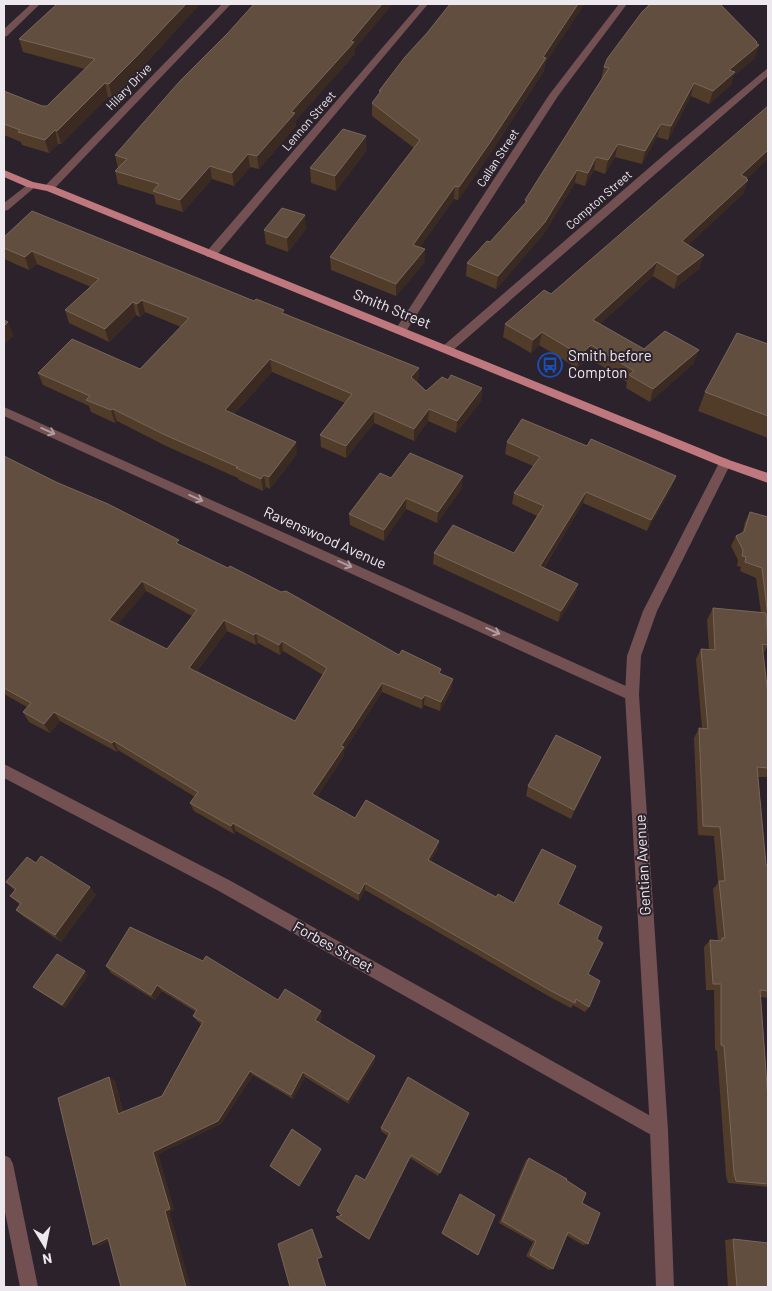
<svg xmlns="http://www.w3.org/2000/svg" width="772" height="1291" font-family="Barlow,sans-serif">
	<rect width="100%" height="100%" fill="#2b222c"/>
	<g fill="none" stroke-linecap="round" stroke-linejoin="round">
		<path fill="#735052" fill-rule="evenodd" d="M 222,4 L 231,4 L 53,190 L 45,190 L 45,186 Z
			M 420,4 L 428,4 L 215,257 L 207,257 L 206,254 L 207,251 Z
			M 619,4 L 627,4 L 558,96 L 405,333 L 397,333 L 395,330 L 397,327 L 549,95 Z
			M 768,68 L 768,76 L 451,352 L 443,352 L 441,349 L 443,346 L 672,148 Z
			M 31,182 L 35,183 L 35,187 L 8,210 L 4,211 L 4,203 Z
			M 4,407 L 637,691 L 639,695 L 637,699 L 632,701 L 627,699 L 4,416 Z
			M 4,764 L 229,880 L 665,1124 L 668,1130 L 665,1136 L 659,1139 L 653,1136 L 217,890 L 4,778 Z
			M 4,1155 L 10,1158 L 13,1164 L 38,1287 L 20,1287 L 4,1207 Z"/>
		<path fill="#735052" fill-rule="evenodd" d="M 31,4 L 40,4 L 7,36 L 4,37 L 4,29 Z
			M 725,458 L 729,460 L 731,463 L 657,611 L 641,656 L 639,695 L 668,1130 L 674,1287 L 656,1287 L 650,1130 L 625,695 L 627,656 L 643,611 L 719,463 L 721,460 Z"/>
		<path fill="#bf787d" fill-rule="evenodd" d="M 4,170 L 33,182 L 53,186 L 729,460 L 768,473 L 768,483 L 721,466 L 47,191 L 27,187 L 4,177 Z"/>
	</g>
	<path fill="#513c2a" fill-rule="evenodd" d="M 57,4 L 200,4 L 138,72 L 112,98 L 108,97 L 61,144 L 58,144 L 49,153 L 22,145 L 21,142 L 4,135 L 4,91 L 42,106 L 47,106 L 85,69 L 23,52 L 19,39 Z
		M 757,42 L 755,58 L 733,76 L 731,85 L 709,104 L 691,96 L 668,140 L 657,137 L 642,164 L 615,157 L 605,174 L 594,170 L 585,186 L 575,183 L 543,235 L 496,289 L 466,276 L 467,263 L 490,242 L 525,203 L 525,200 L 601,80 L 604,67 Z
		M 355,49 L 355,54 L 295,121 L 296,126 L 259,169 L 250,167 L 234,186 L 212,179 L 183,212 L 156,204 L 154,195 L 118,184 L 115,171 L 118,168 L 115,155 Z
		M 545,64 L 544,71 L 490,154 L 458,200 L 454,199 L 420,247 L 425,249 L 425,262 L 396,296 L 331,270 L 330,257 L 414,148 L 372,116 L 372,103 L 379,94 L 379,91 Z
		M 367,150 L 336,191 L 311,183 L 310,168 Z
		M 747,179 L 748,180 L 743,194 L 688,245 L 700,268 L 674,289 L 653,276 L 600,324 L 644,349 L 694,363 L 650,402 L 626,388 L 627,382 L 589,358 L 577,368 L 539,345 L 531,353 L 503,337 L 505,324 L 551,294 Z
		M 306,229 L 288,252 L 266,244 L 264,230 Z
		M 4,237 L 254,301 L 419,368 L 418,380 L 417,382 L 426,391 L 448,380 L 482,388 L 481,401 L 456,433 L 428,421 L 414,441 L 374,423 L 346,458 L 321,447 L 320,435 L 345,403 L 272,372 L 234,414 L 297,454 L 270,489 L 266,487 L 263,491 L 239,480 L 238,478 L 166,446 L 117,421 L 115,423 L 91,412 L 89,406 L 43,385 L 38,373 L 140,369 L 181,327 L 145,312 L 140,317 L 136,315 L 109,342 L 69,323 L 65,310 L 91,287 L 37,264 L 29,270 L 4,259 Z
		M 768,344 L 768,438 L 698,411 L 705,392 Z
		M 507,442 L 672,487 L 647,531 L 583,503 L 544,568 L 578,584 L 575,595 L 558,622 L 433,564 L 434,553 L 514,553 L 537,516 L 512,504 L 514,493 L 533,466 L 505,454 Z
		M 4,456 L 399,655 L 441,674 L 452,689 L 440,711 L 424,705 L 422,709 L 382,692 L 344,751 L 344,756 L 317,797 L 355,818 L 438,848 L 431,861 L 496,897 L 514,903 L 558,904 L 597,939 L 588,974 L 589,1007 L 585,1012 L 573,1005 L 571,1008 L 550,997 L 365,890 L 359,901 L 236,831 L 234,834 L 194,811 L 190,803 L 195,797 L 118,750 L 117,752 L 60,721 L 50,733 L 29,722 L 23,712 L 27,707 L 4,694 ZM 146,591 L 192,616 L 167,649 L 118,624 ZM 227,631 L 256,645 L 258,643 L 280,655 L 283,651 L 323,675 L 295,721 L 197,671 Z
		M 391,478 L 462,488 L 437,523 L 406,509 L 384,541 L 350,525 L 349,514 Z
		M 750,512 L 768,517 L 768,647 L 767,647 L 763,654 L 768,695 L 768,777 L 758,777 L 766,865 L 768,865 L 768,998 L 761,997 L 768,1100 L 768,1187 L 728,1183 L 726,1176 L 717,1051 L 715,1050 L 714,990 L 706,990 L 704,947 L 710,940 L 718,941 L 713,889 L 718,883 L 714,836 L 698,835 L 694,738 L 699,728 L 702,728 L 696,659 L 701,649 L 709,649 L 707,620 L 713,608 L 761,612 L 756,578 L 740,571 L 741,567 L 737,566 L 738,560 L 731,546 L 736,536 L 742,534 L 745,522 Z
		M 601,757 L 597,766 L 571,819 L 526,796 L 528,786 Z
		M 36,863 L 90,887 L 96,895 L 61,942 L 24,917 L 16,910 L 20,905 L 10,896 L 15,891 L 6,882 Z
		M 106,966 L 278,1000 L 322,1017 L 319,1023 L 375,1056 L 375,1061 L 349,1104 L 305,1077 L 293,1099 L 253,1075 L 221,1124 L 158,1154 L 174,1210 L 99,1246 L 109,1077 L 115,1081 L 123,1112 L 162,1096 L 201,1024 L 197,1021 L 193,1016 L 196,1012 L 162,991 L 155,1000 L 111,973 Z
		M 88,975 L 65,1008 L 33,987 Z
		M 469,1113 L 438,1176 L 410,1158 L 369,1240 L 337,1219 L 336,1217 L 341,1215 L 337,1211 L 365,1180 L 388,1136 L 381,1131 L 381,1128 Z
		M 529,1158 L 566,1180 L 582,1203 L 588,1244 L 583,1245 L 566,1235 L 553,1269 L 549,1270 L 526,1256 L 533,1242 L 499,1223 L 526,1160 Z
		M 459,1195 L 478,1255 L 477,1255 L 442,1234 Z
		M 733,1239 L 768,1287 L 728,1287 L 725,1240 Z"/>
	<path fill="#3b2a22" d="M 186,4 L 200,4 L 138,72 L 112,98 L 109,84 Z
		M 382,4 L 393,4 L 355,49 L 355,54 L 295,121 L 296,126 L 259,169 L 257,156 L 291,112 Z
		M 578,4 L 585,4 L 545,64 L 544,71 L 490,154 L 458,200 L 459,187 Z
		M 757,42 L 755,48 L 759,45 L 755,58 L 733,76 L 731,85 L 709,104 L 713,91 L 729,70 Z
		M 105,83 L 108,97 L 61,144 L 57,131 Z
		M 694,83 L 691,96 L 668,140 L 671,126 Z
		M 661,124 L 657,137 L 642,164 L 645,151 Z
		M 55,130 L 58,144 L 49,153 L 45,140 Z
		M 366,136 L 367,150 L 336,191 L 335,176 Z
		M 618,144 L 615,157 L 605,174 L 608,160 Z
		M 768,150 L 768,159 L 747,179 L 746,182 L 748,180 L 743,194 L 678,255 L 682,241 L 741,175 Z
		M 248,154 L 250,167 L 234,186 L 232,173 Z
		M 596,157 L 594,170 L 585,186 L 588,173 Z
		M 210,166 L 212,179 L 183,212 L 180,200 Z
		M 577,170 L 575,183 L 543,235 L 496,289 L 498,276 Z
		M 455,186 L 454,199 L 412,258 L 413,245 Z
		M 305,215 L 306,229 L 288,252 L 287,238 Z
		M 425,249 L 425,262 L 396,296 L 396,284 Z
		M 32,251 L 37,264 L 29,270 L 25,257 Z
		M 704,255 L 700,268 L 674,289 L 678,275 Z
		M 657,262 L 653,276 L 590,333 L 593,320 Z
		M 142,300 L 145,312 L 140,317 L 137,304 Z
		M 133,302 L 136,315 L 109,342 L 105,329 Z
		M 8,322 L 14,336 L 4,345 L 4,326 Z
		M 542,332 L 539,345 L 531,353 L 533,340 Z
		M 591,345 L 589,358 L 577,368 L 580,355 Z
		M 699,350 L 694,363 L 650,402 L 653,389 Z
		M 270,359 L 272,372 L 227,422 L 225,410 Z
		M 419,368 L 418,380 L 411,389 L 411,377 Z
		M 482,388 L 481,401 L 456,433 L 457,421 Z
		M 113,409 L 117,421 L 115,423 L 111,410 Z
		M 429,409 L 428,421 L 414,441 L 414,429 Z
		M 374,411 L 374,423 L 346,458 L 346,446 Z
		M 296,442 L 297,454 L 270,489 L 269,477 Z
		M 264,475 L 266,487 L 263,491 L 261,479 Z
		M 463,476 L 462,488 L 437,523 L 438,512 Z
		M 676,476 L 672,487 L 647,531 L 651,520 Z
		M 586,492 L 583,503 L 538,577 L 540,566 Z
		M 406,498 L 406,509 L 384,541 L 384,530 Z
		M 142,581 L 146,591 L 113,630 L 109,620 Z
		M 578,584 L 575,595 L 558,622 L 561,611 Z
		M 224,620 L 227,631 L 192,677 L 189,668 Z
		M 256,633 L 258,643 L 256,645 L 254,635 Z
		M 282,641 L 283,651 L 280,655 L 279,645 Z
		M 453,679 L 452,689 L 440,711 L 441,702 Z
		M 382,683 L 382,692 L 344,751 L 344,756 L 314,802 L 312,794 L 341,746 Z
		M 425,695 L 424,705 L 422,709 L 422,699 Z
		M 54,712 L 60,721 L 50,733 L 44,724 Z
		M 114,741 L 118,750 L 117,752 L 112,743 Z
		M 601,757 L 597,766 L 571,819 L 574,810 Z
		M 233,823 L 236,831 L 234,834 L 231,826 Z
		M 439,841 L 438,848 L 428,867 L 428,860 Z
		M 365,883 L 365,890 L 359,901 L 359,894 Z
		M 90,887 L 96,895 L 61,942 L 55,935 Z
		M 85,971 L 88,975 L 65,1008 L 62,1005 Z
		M 157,985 L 162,991 L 155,1000 L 151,995 Z
		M 321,1011 L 322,1017 L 317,1026 L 315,1020 Z
		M 375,1056 L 375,1061 L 349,1104 L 348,1100 Z
		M 250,1071 L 253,1075 L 221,1124 L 158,1154 L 174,1210 L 170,1213 L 191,1287 L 186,1287 L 165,1211 L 153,1152 Z
		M 303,1072 L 305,1077 L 293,1099 L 291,1095 Z
		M 109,1077 L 115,1081 L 124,1118 L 118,1114 Z
		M 321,1149 L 321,1151 L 300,1187 L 299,1186 Z
		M 411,1155 L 410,1158 L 369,1240 L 369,1239 Z
		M 312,1229 L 323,1257 L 318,1259 L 327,1287 L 326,1287 L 317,1259 Z
		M 108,1238 L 114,1239 L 99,1246 L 93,1245 Z"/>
	<path fill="#624e3f" stroke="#77665a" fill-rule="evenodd" d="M 57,4 L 186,4 L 135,58 L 109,84 L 105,83 L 57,131 L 55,130 L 45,140 L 18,132 L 20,130 L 4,124 L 4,91 L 42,106 L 47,106 L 95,59 L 19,39 Z
		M 254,4 L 382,4 L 351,41 L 354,42 L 291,112 L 295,113 L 257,156 L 248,154 L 232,173 L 210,166 L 180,200 L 153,191 L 159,184 L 115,171 L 127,159 L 115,155 L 180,81 L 227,34 Z
		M 450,4 L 578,4 L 543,57 L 546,58 L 491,141 L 459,187 L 455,186 L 413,245 L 425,249 L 396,284 L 330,257 L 420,140 L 372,103 L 381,91 L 379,91 L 405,57 L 427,33 Z
		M 650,4 L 720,4 L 757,42 L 756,43 L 759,45 L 729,70 L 735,72 L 713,91 L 694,83 L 671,126 L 661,124 L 645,151 L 618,144 L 608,160 L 596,157 L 588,173 L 577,170 L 545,222 L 498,276 L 467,263 L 487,241 L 490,242 L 527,201 L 525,200 L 609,68 L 604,67 L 607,59 L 642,12 Z
		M 768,106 L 768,150 L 741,175 L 747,178 L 746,179 L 748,180 L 682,241 L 704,255 L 678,275 L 657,262 L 593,320 L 644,349 L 665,331 L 699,350 L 653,389 L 629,375 L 634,371 L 591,345 L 580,355 L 542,332 L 533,340 L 505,324 L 544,290 L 551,294 Z
		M 343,129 L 366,136 L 335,176 L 310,168 Z
		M 282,208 L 305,215 L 287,238 L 264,230 Z
		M 32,211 L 254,301 L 256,299 L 284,310 L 282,313 L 419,368 L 411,377 L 426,391 L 442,377 L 448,380 L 451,375 L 482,388 L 457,421 L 429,409 L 414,429 L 374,411 L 346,446 L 320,435 L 352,394 L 270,359 L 225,410 L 296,442 L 269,477 L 264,475 L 261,479 L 236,468 L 238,467 L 163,434 L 113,409 L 111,410 L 86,400 L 90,396 L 38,373 L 72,339 L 140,369 L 189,318 L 142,300 L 137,304 L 133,302 L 105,329 L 65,310 L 99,279 L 32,251 L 25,257 L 4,248 L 4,237 Z
		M 4,320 L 8,322 L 4,326 Z
		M 737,333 L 768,344 L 768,416 L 705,392 Z
		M 522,419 L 587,446 L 591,439 L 676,476 L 651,520 L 586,492 L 540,566 L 578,584 L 561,611 L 434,553 L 453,525 L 514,553 L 544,506 L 514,493 L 540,457 L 507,442 Z
		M 410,453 L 463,476 L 438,512 L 406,498 L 384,530 L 349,514 L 380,473 L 391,478 Z
		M 4,456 L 56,482 L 108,504 L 179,540 L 176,543 L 228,568 L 230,566 L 281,592 L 286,591 L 399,655 L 402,650 L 441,669 L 439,673 L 453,679 L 441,702 L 425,695 L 422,699 L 382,683 L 341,746 L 344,747 L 312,794 L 355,818 L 366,800 L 439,841 L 428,860 L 496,897 L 498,894 L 514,903 L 542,849 L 576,866 L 558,904 L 602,927 L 597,939 L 603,943 L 588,974 L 600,981 L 589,1007 L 576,999 L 575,1003 L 553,992 L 365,883 L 359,894 L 233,823 L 231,826 L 190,803 L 198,792 L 114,741 L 112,743 L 54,712 L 44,724 L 23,712 L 31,703 L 4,688 ZM 142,581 L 197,610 L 167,649 L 109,620 ZM 224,620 L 254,635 L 256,633 L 279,645 L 282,641 L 327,668 L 295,721 L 189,668 Z
		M 750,512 L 768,517 L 768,617 L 762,568 L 745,562 L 746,557 L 742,556 L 743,550 L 736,536 L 744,532 Z
		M 713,608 L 766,613 L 768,645 L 762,644 L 768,695 L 768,768 L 757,767 L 766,865 L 768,865 L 768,991 L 760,990 L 768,1100 L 768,1184 L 736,1181 L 734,1173 L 724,1046 L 721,1045 L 721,984 L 713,984 L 710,940 L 722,941 L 722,938 L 725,938 L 719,881 L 725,881 L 720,827 L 703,826 L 699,728 L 708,729 L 701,649 L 715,650 Z
		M 556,735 L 601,757 L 574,810 L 528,786 Z
		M 41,856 L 90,887 L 55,935 L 16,910 L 21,903 L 10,896 L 16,889 L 6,882 L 27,857 L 36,863 Z
		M 130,927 L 203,961 L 206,956 L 278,1000 L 285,989 L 321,1011 L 315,1020 L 375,1056 L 348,1100 L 303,1072 L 291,1095 L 250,1071 L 218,1121 L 153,1152 L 170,1209 L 165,1211 L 186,1287 L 121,1287 L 108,1238 L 93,1245 L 58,1098 L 109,1077 L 118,1114 L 162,1096 L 203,1022 L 193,1016 L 197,1010 L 157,985 L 151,995 L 106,966 Z
		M 57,954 L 85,971 L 62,1005 L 33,987 Z
		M 408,1077 L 469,1113 L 440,1173 L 411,1155 L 369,1239 L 336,1217 L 342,1215 L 337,1211 L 356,1175 L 365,1180 L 390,1133 L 381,1128 Z
		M 292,1129 L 321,1149 L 299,1186 L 270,1166 Z
		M 529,1158 L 567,1179 L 566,1180 L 586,1193 L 582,1203 L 600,1213 L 588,1244 L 568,1232 L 553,1269 L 530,1255 L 536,1241 L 502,1221 Z
		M 460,1194 L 495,1215 L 478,1255 L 442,1233 Z
		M 312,1229 L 322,1257 L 317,1259 L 326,1287 L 290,1287 L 278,1244 Z
		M 733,1239 L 768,1243 L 768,1287 L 737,1287 Z"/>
	<defs><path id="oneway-shaft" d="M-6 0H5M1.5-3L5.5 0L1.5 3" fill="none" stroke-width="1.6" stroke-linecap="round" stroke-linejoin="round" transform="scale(1.25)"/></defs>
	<g stroke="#b09ca0">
		<use href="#oneway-shaft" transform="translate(48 431) rotate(24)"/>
		<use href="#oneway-shaft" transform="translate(196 498) rotate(24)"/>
		<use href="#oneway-shaft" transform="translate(345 564) rotate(24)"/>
		<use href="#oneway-shaft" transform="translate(493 631) rotate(24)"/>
	</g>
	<defs>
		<g id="bus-ring" transform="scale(1.25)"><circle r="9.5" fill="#2b222c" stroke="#1a4fb4" stroke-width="1.5"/><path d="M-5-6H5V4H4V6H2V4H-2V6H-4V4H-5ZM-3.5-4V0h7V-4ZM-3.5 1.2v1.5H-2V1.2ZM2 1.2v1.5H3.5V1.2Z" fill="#1a4fb4"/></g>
	</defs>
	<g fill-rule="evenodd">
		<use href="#bus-ring" x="550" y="365"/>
	</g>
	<g text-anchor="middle" stroke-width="4" stroke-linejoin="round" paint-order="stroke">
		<g font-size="12" fill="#ede7ee" stroke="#2b222c">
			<text transform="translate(129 87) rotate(-46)" y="4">Hilary Drive</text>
			<text transform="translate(309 121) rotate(-49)" y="4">Lennon Street</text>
			<text transform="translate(498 158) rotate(-57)" y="4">Callan Street</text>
			<text transform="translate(599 200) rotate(-41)" y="4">Compton Street</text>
		</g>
		<g font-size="15" fill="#ede7ee" stroke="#2b222c">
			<text transform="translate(392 309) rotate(22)" y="5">Smith Street</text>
			<text transform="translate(325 538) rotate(24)" y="5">Ravenswood Avenue</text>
			<text transform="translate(643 865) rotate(-93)" y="5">Gentian Avenue</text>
			<text transform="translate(333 947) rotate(29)" y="5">Forbes Street</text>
		</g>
		<g font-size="15" fill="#ede7ee" stroke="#2b222c" text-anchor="start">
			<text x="568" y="361">Smith before<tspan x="568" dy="17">Compton</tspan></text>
		</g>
	</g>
	<rect width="772" height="1291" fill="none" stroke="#ede7ee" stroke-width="10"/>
	<g transform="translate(45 1246) rotate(170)" stroke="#2b222c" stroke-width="4" paint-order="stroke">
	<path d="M0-4L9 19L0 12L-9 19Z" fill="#ede7ee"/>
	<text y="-8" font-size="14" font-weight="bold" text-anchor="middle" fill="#ede7ee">N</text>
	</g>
</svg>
